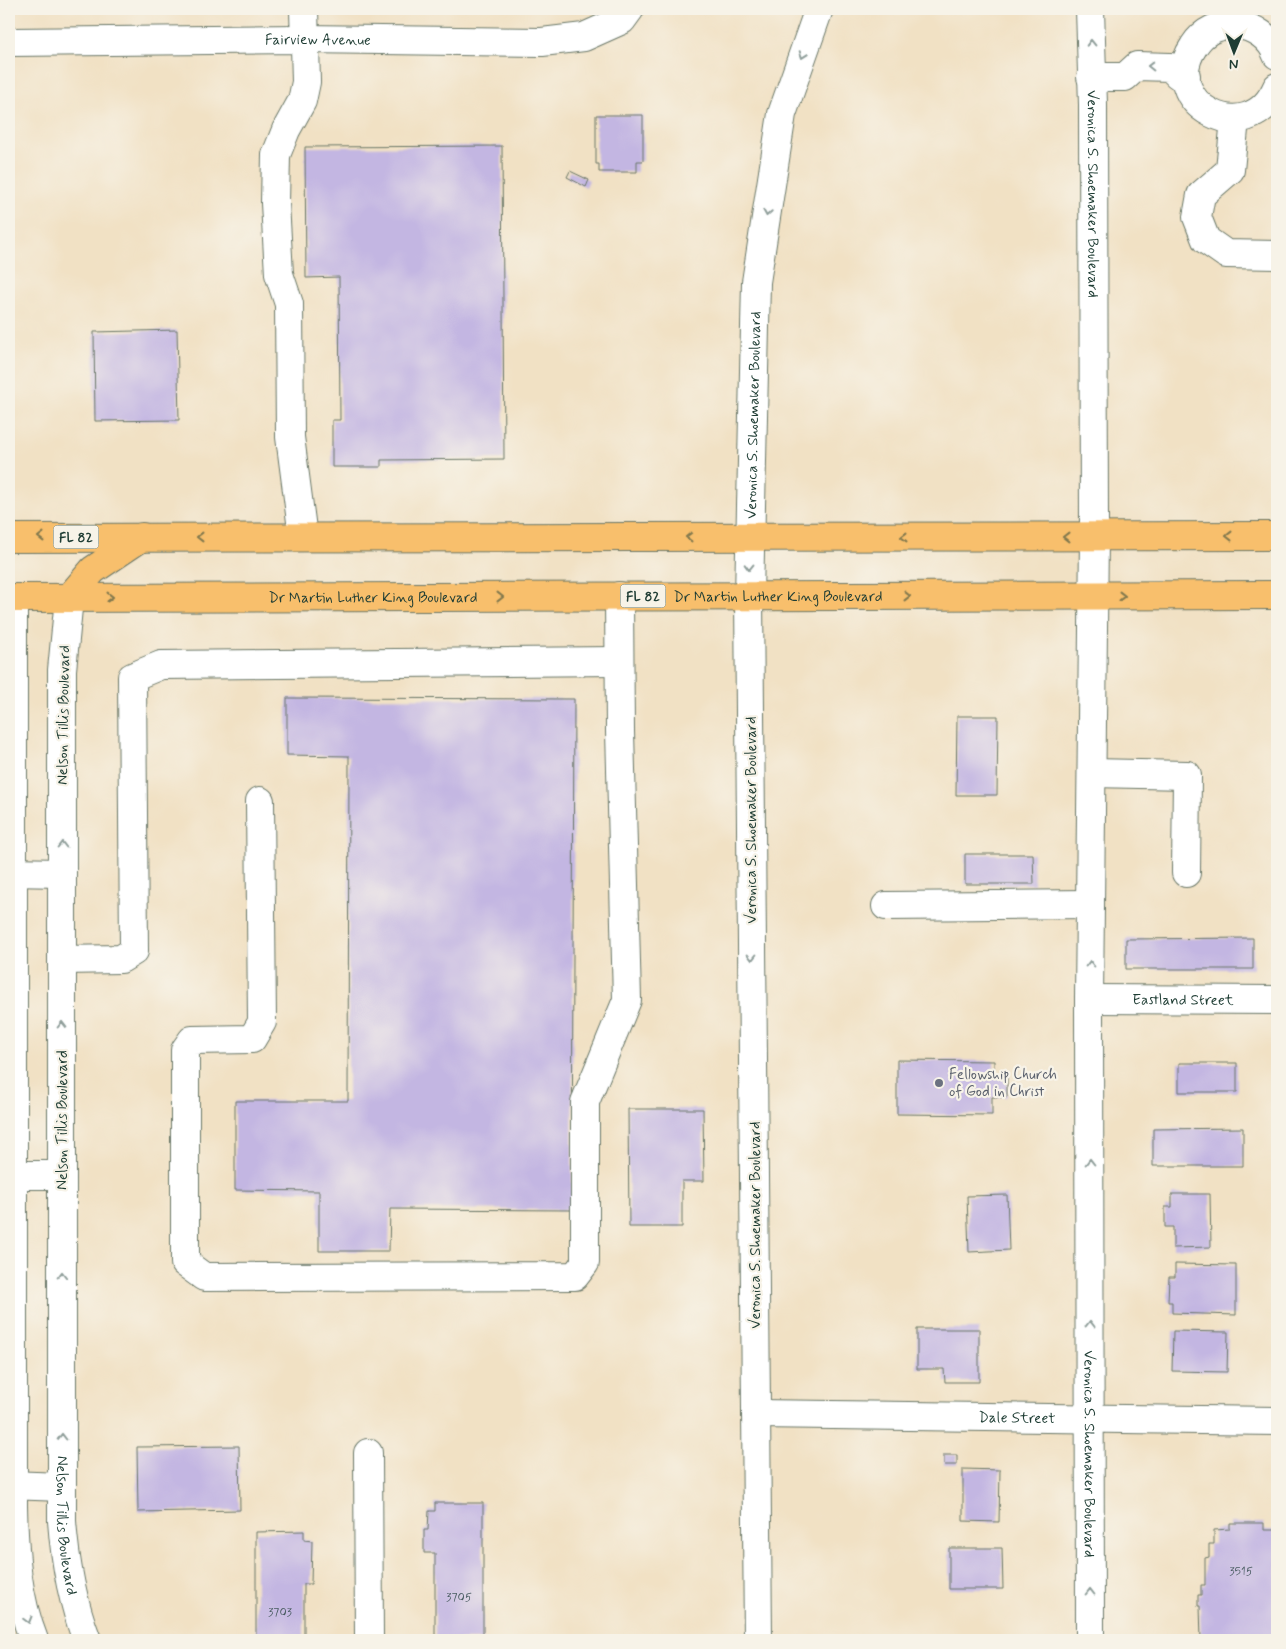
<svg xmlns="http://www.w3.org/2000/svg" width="1286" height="1649" font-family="Mynerve,sans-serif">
	<rect width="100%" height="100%" fill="#f7f3e8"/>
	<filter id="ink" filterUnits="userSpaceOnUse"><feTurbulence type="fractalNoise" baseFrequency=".02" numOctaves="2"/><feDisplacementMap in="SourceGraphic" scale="10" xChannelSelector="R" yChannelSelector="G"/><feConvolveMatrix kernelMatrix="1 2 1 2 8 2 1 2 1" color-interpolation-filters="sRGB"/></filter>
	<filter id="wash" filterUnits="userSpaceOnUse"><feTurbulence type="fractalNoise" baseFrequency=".0096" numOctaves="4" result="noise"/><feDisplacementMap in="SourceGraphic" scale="20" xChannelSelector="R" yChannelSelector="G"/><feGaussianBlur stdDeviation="1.12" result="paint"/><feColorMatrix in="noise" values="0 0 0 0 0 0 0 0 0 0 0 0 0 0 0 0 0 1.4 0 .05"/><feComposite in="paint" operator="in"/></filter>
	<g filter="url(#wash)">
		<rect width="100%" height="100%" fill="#f1e1c4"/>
		<g id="blocks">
			<path fill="#c3b6e2" d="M 596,115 L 643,115 L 643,161 L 637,161 L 637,172 L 599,172 L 599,164 L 596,164 Z
				M 502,146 L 504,459 L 381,460 L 381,467 L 332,467 L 332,420 L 340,420 L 339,277 L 306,278 L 305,147 Z
				M 570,171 L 589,180 L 586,187 L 567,177 Z
				M 177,330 L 179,420 L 95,421 L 94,332 Z
				M 287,698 L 574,699 L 572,1210 L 390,1209 L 389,1251 L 319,1251 L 319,1191 L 235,1190 L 235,1101 L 348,1101 L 349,756 L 287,755 Z
				M 957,716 L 998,716 L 997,795 L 956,795 Z
				M 965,854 L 1033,854 L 1034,884 L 965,884 Z
				M 1253,938 L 1253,969 L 1126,969 L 1126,939 Z
				M 897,1060 L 994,1061 L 994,1073 L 1007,1074 L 1007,1097 L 992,1097 L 992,1115 L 897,1114 Z
				M 1179,1063 L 1237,1063 L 1237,1092 L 1179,1092 Z
				M 628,1109 L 703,1109 L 704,1181 L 682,1181 L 682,1227 L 629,1227 Z
				M 1243,1128 L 1243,1166 L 1153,1166 L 1153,1129 Z
				M 1172,1194 L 1210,1194 L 1211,1247 L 1173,1248 L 1173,1227 L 1165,1227 L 1165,1207 L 1172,1207 Z
				M 1007,1195 L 1009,1250 L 969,1252 L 967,1196 Z
				M 1175,1264 L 1236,1265 L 1236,1315 L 1172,1313 L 1172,1302 L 1168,1302 L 1169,1277 L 1175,1277 Z
				M 917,1329 L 979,1329 L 979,1382 L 945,1382 L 944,1369 L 917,1369 Z
				M 1173,1331 L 1228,1332 L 1227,1372 L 1172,1371 Z
				M 239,1446 L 240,1510 L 138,1512 L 137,1447 Z
				M 944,1455 L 957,1455 L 957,1465 L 944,1465 Z
				M 963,1469 L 1000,1470 L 999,1522 L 963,1521 Z
				M 435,1503 L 483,1503 L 483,1640 L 435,1640 L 435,1553 L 424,1553 L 424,1530 L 428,1530 L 429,1511 L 435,1511 Z
				M 1230,1523 L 1264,1523 L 1264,1530 L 1277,1530 L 1277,1640 L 1201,1640 L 1200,1606 L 1198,1606 L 1198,1595 L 1201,1595 L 1201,1585 L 1205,1585 L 1205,1558 L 1209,1557 L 1209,1544 L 1214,1544 L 1214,1530 L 1230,1529 Z
				M 304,1531 L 304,1540 L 312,1541 L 311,1584 L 304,1584 L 304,1640 L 256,1640 L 256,1532 Z
				M 949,1548 L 1002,1548 L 1003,1589 L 949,1589 Z"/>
		</g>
	</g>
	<g filter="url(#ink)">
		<use href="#blocks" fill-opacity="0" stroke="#687666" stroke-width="1"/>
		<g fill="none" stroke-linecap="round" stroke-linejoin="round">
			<g stroke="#687666" stroke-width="30">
				<g id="minor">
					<path id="s1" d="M 1090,9 L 1093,105 L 1094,536 L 1089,999 L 1090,1640"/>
					<path id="s2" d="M 9,42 L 304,39 L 542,42 L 584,37 L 622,20 L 630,9"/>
					<path d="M 1277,55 C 1271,38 1254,26 1236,25 C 1219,24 1203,31 1194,46 C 1156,102 1248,154 1277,87"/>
					<path d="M 1091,77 L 1125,77 L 1137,66 L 1170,67 L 1178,75 L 1186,76"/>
					<path d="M 1235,119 L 1230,170 L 1201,195 L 1197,217 L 1206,240 L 1226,254 L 1277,255"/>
					<path d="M 303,537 L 290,437 L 289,304 L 279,274 L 275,203 L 276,155 L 286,130 L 302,101 L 306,82 L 304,9"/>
					<path d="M 13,598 L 13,1506 C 14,1552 17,1597 34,1640"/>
					<path id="s3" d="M 69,598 L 62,670 L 62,1521 C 65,1562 72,1601 87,1640"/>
					<path d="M 1092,773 L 1187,775 L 1186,873"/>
					<path d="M 260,801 L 262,1022 L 252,1039 L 192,1040 L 185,1050 L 185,1263 L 204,1277 L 575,1276 L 585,1263 L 585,1102 L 627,1000 L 620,731 L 619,596"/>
					<path d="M 9,872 L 62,873"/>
					<path d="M 886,906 L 1090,904"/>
					<path d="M 62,960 L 121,959 L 134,951 L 132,677 L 161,665 L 619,661"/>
					<path id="s4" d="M 1089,999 L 1277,1000"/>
					<path d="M 9,1175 L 62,1175"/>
					<path id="s5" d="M 756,1414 L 1277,1421"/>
					<path d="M 368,1453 L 369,1640"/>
					<path d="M 9,1485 L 62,1487"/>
					<path id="s6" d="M 758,1640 L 749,596 L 756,282 L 782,114 L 819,9"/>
				</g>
			</g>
			<g stroke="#687666" stroke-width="30">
				<g id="major">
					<path d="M 9,538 L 1277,536"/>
					<path id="s7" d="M 9,598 L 1277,595"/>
					<path d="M 69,598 L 93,570 L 142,537"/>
				</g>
			</g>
			<use href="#minor" stroke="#fff" stroke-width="28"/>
			<use href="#major" stroke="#f8bf6c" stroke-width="28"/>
		</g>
		<defs><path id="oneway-chevron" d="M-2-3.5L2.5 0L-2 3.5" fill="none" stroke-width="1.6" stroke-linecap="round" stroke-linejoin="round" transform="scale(1.25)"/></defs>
		<g stroke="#8f9e9a">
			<use href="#oneway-chevron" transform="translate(1091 43) rotate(-91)"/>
			<use href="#oneway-chevron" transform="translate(803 55) rotate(109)"/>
			<use href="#oneway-chevron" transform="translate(1151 66) rotate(-179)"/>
			<use href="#oneway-chevron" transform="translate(767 213) rotate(99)"/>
			<use href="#oneway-chevron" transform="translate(749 567) rotate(91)"/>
			<use href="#oneway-chevron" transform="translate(62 845) rotate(-90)"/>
			<use href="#oneway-chevron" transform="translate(752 957) rotate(90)"/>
			<use href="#oneway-chevron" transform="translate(1090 964) rotate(-90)"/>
			<use href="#oneway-chevron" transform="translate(62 1025) rotate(-90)"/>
			<use href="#oneway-chevron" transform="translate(1090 1162) rotate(-90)"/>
			<use href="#oneway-chevron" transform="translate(62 1275) rotate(-90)"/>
			<use href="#oneway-chevron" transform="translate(1090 1324) rotate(-90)"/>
			<use href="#oneway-chevron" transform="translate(62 1437) rotate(-90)"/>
			<use href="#oneway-chevron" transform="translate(1090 1592) rotate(-90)"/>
			<use href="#oneway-chevron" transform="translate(28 1620) rotate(74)"/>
		</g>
		<g stroke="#81784d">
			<use href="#oneway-chevron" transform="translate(1229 536) rotate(-180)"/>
			<use href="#oneway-chevron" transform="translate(41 537) rotate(180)"/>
			<use href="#oneway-chevron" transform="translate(200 537) rotate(180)"/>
			<use href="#oneway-chevron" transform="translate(689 537) rotate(-180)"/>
			<use href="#oneway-chevron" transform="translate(904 537) rotate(180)"/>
			<use href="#oneway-chevron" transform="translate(1066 537) rotate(180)"/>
			<use href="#oneway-chevron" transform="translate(907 596)"/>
			<use href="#oneway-chevron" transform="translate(1122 596)"/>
			<use href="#oneway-chevron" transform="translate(110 597)"/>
			<use href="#oneway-chevron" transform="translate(500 597)"/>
		</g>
	</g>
	<circle fill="#6b7280" stroke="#f7f3e8" stroke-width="2" cx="939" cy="1083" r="5"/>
	<g text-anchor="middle" stroke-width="4.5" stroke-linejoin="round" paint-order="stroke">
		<g font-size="12" fill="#485b60">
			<text x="1241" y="1575">3515</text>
			<text x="459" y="1601">3705</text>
			<text x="280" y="1616">3703</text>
		</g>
		<g fill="#f7f3e8" stroke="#60746a" stroke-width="1">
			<rect x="53.5" y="525.5" width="45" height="23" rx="4"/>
			<rect x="620.5" y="584.5" width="45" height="23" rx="4"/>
		</g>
		<g font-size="14" font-weight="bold" fill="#1f3d34">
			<text x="76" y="542">FL 82</text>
			<text x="643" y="601">FL 82</text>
		</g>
		<g font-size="15" fill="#1f3d34" stroke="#f7f3e8">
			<text dy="5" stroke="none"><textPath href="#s2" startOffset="309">Fairview Avenue</textPath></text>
			<text dy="5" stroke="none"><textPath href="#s1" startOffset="185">Veronica S. Shoemaker Boulevard</textPath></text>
			<text dy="5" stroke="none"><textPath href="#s6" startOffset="1225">Veronica S. Shoemaker Boulevard</textPath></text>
			<text dy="5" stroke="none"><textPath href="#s7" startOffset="769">Dr Martin Luther King Boulevard</textPath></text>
			<text dy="5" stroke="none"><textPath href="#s7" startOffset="364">Dr Martin Luther King Boulevard</textPath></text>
			<text transform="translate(63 715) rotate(-89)" y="5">Nelson Tillis Boulevard</text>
			<text transform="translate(751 820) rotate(-90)" y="5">Veronica S. Shoemaker Boulevard</text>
			<text dy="5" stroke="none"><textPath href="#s4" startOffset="94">Eastland Street</textPath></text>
			<text transform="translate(62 1120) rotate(-90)" y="5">Nelson Tillis Boulevard</text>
			<text transform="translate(755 1225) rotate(-90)" y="5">Veronica S. Shoemaker Boulevard</text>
			<text dy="5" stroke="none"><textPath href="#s5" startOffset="261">Dale Street</textPath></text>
			<text dy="5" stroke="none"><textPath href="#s1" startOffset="1445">Veronica S. Shoemaker Boulevard</textPath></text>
			<text dy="5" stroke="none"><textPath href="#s3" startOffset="928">Nelson Tillis Boulevard</textPath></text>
		</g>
		<g font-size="15" fill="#5b616d" stroke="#f7f3e8" text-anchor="start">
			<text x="949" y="1079">Fellowship Church<tspan x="949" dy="17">of God in Christ</tspan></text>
		</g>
	</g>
	<rect width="1286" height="1649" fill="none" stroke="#f7f3e8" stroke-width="30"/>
	<g transform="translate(1234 52) rotate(181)" stroke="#f7f3e8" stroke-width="4" paint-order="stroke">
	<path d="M0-4L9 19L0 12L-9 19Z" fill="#1f3d34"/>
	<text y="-8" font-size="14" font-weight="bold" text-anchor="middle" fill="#1f3d34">N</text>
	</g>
</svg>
